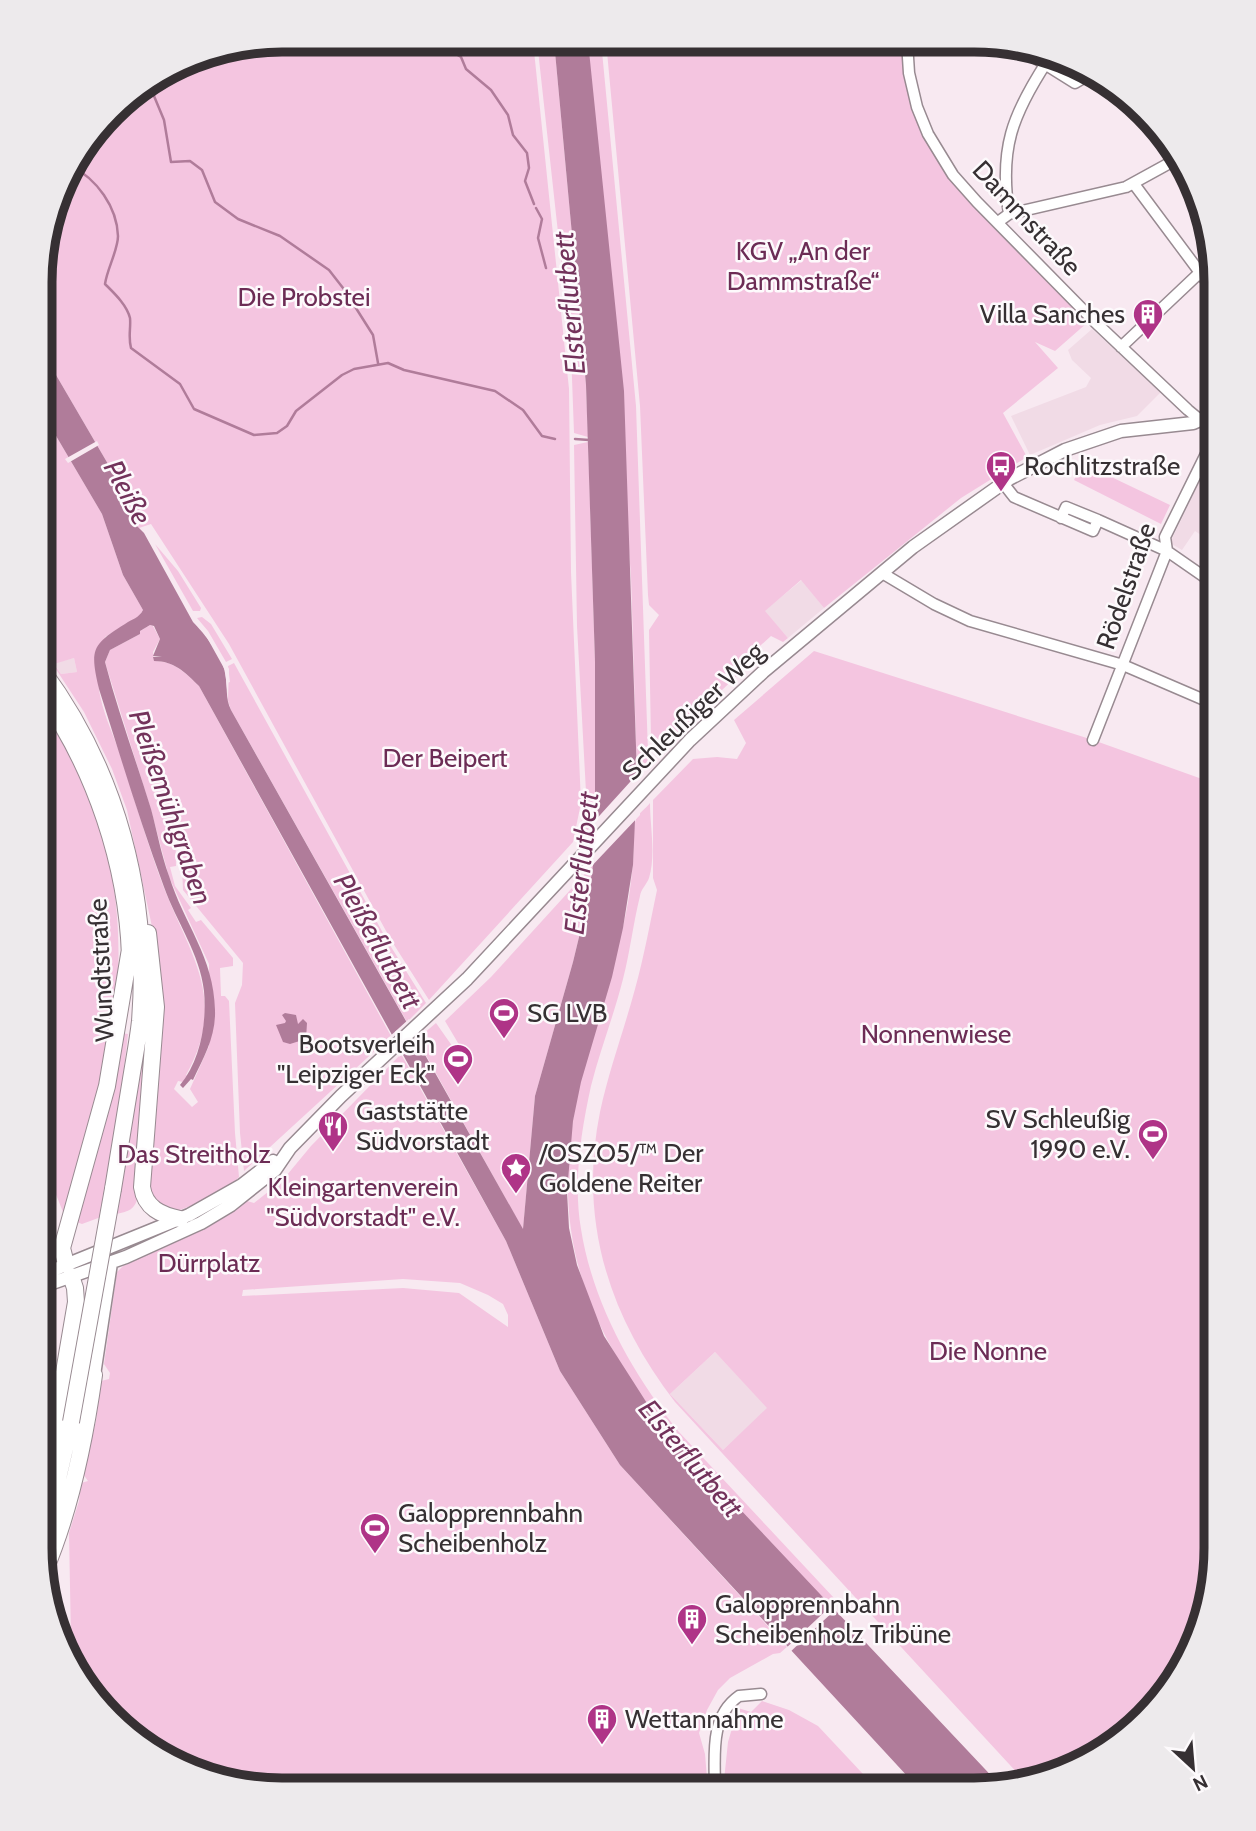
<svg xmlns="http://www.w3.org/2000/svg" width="1256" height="1831" font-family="Cabin,sans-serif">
	<rect width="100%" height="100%" fill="#f8e9f1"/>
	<path fill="#f1dbe6" d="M 1092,329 L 1161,392 L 1137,416 L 1100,425 L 1030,455 L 1011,416 L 1086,387 L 1091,378 L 1072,360 L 1068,350 Z
		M 1214,450 L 1216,545 L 1195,531 L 1182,550 L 1170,543 Z
		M 802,580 L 824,608 L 788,638 L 764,611 Z
		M 74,658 L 77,672 L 61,674 L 54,663 Z
		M 715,1352 L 768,1408 L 723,1450 L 670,1394 Z"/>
	<path fill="#f4c5e0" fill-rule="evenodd" d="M 283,40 L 533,41 L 569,389 L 571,572 L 581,803 L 573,842 L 429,1000 L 391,940 L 229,644 L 151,524 L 139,528 L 136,525 L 122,488 L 42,351 L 42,251 L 73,162 L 123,100 L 204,53 Z
		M 537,41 L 554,41 L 586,385 L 588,437 L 574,433 L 571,351 Z
		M 588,41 L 601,41 L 636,406 L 648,752 L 653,757 L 637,776 L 631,576 Z
		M 606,41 L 904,42 L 917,120 L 939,163 L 993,227 L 1088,322 L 1055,351 L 1035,342 L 1058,368 L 1003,413 L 1027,457 L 961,498 L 824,608 L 801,580 L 765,611 L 788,638 L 783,642 L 771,636 L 740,664 L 743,670 L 656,753 L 651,740 L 649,630 L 659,615 L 649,605 L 648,595 L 640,406 Z
		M 42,412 L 102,514 L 123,575 L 143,610 L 139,616 L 105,637 C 103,653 97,674 99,690 C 102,710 112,732 119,751 C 134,797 147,843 164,888 C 191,957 228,1000 186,1075 L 188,1076 L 183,1082 L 178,1081 L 174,1089 L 192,1107 L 198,1102 L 190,1089 L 209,1046 L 209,964 L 169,877 L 151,810 L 105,662 L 110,650 L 140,634 L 140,631 L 150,625 L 153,626 L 160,639 L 153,652 L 154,661 C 172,660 185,672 199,686 L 391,1036 L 244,1171 L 240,1133 L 235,1003 L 242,985 L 243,963 L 183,890 L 180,818 L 148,725 L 143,727 L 175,820 L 176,866 L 170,867 L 175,886 L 191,908 L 188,910 L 196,922 L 201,920 L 233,958 L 233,966 L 220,968 L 221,996 L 225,996 L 229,1001 L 235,1133 L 239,1177 C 222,1197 194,1203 171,1214 L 149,1194 L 157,950 L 127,810 L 112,769 L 84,712 L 42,648 ZM 74,658 L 77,672 L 61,674 L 54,664 Z
		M 588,442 L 595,662 L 595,823 L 579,838 L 586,792 L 577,626 L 574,445 Z
		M 1082,463 L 1170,505 L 1161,524 L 1074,480 Z
		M 155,544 L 178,571 L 201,608 L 200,611 L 193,611 Z
		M 202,617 L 211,624 L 232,659 L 226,662 L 208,631 L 197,618 Z
		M 814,651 L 1093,740 L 1216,784 L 1215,1565 L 1175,1683 L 1080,1766 L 1021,1780 L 1022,1778 L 675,1402 C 609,1316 578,1221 600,1112 C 609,1070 624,1030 635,989 C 644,957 650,923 657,890 L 653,878 L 653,800 L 693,759 L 717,757 L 737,759 L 746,743 L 734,720 ZM 715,1352 L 767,1408 L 723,1450 L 670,1394 Z
		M 234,663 L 388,942 L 426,1003 L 407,1022 L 231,710 L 228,701 L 227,683 L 230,682 L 228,666 Z
		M 42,710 C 117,813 132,935 108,1057 C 98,1111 79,1164 65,1217 L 51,1182 L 41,1186 Z
		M 650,803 C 650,826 656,855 649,878 C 647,884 641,889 640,896 C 633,924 630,952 623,979 C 614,1015 600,1050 591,1086 C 581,1131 573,1183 581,1229 C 593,1304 632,1373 679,1432 L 834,1598 L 828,1604 L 673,1438 C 582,1323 547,1229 580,1083 C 592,1032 610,981 622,930 C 628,908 631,884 633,862 C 634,849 632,831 636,819 C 638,814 646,808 650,803 Z
		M 593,865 L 587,904 L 573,962 L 535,1096 L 523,1230 L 417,1039 L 436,1023 L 455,1050 L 461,1048 L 445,1021 L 491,977 Z
		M 152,986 L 138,1197 C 134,1210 130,1211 116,1214 Z
		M 121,1033 L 128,1034 L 118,1121 L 101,1217 L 82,1224 L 74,1221 Z
		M 401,1054 L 506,1241 L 560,1371 L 620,1465 L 787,1647 L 780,1653 L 773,1654 L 730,1678 L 718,1690 L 707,1710 L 699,1733 L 705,1754 L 708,1790 L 251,1789 L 135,1741 L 65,1655 L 71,1640 L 69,1533 L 79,1501 L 81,1483 L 88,1481 L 83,1474 L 96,1421 L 101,1381 L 109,1379 L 110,1373 L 104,1364 L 117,1272 L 123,1266 L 207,1228 L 247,1201 L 254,1203 L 282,1181 L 311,1146 ZM 403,1279 L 460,1283 L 488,1295 L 503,1304 L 508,1315 L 508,1327 L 459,1293 L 403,1288 L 242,1296 L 243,1290 Z
		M 762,1701 L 789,1710 L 818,1726 L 878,1790 L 723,1790 L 728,1742 L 738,1708 L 751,1712 Z"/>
	<path fill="#b07c9a" d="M 554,41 L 588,41 L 624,391 L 637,776 L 633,865 L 623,928 L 612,977 L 581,1082 L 573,1121 L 567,1192 L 569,1228 L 577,1265 L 604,1336 L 652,1411 L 673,1438 L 1000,1785 L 974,1791 L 921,1791 L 620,1465 L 560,1371 L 506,1241 L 199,686 C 185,672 174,661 154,661 L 153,657 L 162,656 L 153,656 L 160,639 L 154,626 L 150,625 L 140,631 L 140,634 L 110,650 L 105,662 C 118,712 136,760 151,809 C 157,831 161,854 169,876 C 184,924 214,957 215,1010 C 216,1036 204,1057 193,1080 L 191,1079 L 183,1088 L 180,1085 C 200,1061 207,1024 204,991 C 200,954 176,921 164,887 C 140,822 120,755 99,689 C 90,650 91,645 125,624 C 132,619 139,618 143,610 L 123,575 L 102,514 L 42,412 L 42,351 L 122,488 L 136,525 L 144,533 L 193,622 C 204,633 223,657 225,673 C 228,687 225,698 231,710 L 523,1229 L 535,1096 L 573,962 L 587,904 L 593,865 L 595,823 L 595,662 L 586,385 Z
		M 285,1013 L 296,1015 L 298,1024 L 303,1019 L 307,1023 L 306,1039 L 290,1044 L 283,1042 L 276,1025 L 285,1023 L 286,1021 L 282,1015 Z"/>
	<path fill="#f8e9f1" d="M 97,441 L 99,445 L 68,463 L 65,459 Z
		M 208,632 L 229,669 L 228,699 L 225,670 L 205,634 Z
		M 640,771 L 640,815 L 588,870 L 591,825 Z
		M 409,1019 L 420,1037 L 399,1057 L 388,1038 Z
		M 833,1604 L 837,1608 L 788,1654 L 784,1650 Z"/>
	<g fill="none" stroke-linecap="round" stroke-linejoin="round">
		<path stroke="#b07c9a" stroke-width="2.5" d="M 433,41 L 461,57 L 466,69 L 491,90 L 508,115 L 513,135 L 527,153 L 529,168 L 525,181 L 534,204
			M 157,81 L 154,96 L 164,120 L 171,162 L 190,161 L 202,170 L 215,202 L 238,219 L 280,236 L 329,270 L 350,297
			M 71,166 C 97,179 117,207 118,236 C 118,250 107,269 105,284 C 114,293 127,305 130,318 C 131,328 128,337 131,348 L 180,384 L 194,409 L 254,435 L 277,433 L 287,426 L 296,411 L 342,375 L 354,369 L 388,363 L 404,370 L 495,391 L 523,410 L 542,436 L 555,439
			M 536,208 L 542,219 L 538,238 L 546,268
			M 354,305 L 373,335 L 378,363
			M 575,439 L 589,440"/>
		<g stroke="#988a91" stroke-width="13">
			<path id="minor" d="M 907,42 L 909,73 L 917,107 L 928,134 L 953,175 L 977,202 L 1095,322 L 1188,410 L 1216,433
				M 1019,48 L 1075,83 L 1087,76
				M 1134,184 L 1216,294
				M 1009,214 C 999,149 1012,115 1048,60
				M 998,222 L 1009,214 L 1126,187 L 1177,159
				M 1121,347 L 1211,262
				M 1003,483 L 1014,497 L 1093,531 L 1098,520 L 1066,507 L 1061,518
				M 1098,520 L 1167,551 L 1216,585
				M 882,573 L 934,604 L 970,621 L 1123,665 L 1216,705
				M 1093,740 L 1167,551 L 1165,537 L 1208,450
				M 715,1790 C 715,1757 709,1717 739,1696 L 761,1694"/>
		</g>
		<g stroke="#988a91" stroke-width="15">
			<path id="major" d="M 41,1275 L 189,1215 L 242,1185 L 273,1161
				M 41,1287 L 126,1257 L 201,1223 L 231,1205 L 275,1170 L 290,1148 L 341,1096 L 467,979 L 690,740 L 763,672 L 913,547 L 1009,479 L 1065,450 L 1121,431 L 1193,423 L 1216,413
				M 94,1375 L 111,1263"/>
		</g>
		<g stroke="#988a91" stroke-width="18">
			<path id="highway" d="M 42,670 C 117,771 150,895 140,1021 C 138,1040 134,1060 131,1079 C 125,1116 119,1153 113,1189
				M 42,694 C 95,769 127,865 130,956
				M 148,933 L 156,1007 L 142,1187 C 145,1208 161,1215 180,1219
				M 66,1264 L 62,1248 L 107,1086 L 130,949
				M 47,1522 L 47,1480 L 51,1448 L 76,1302 L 75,1288 L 71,1276
				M 41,1553 L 71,1422
				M 45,1570 C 70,1511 85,1439 94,1375"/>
		</g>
		<use href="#minor" stroke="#fff" stroke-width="10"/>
		<use href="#major" stroke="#fff" stroke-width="12"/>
		<use href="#highway" stroke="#fff" stroke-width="16"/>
		<g stroke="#988a91" stroke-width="18" stroke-linecap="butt">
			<path id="highway-bridge" d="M 71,1422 L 113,1189"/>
		</g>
		<use href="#highway-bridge" stroke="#fff" stroke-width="16"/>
	</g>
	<defs>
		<g id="building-pin" transform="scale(1.575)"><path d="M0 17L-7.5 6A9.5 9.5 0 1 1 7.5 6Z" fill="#af3487" stroke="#fdfafc"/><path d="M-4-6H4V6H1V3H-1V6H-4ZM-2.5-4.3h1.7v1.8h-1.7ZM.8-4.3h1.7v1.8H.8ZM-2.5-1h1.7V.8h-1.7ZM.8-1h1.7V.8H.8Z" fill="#fff"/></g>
		<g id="bus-pin" transform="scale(1.575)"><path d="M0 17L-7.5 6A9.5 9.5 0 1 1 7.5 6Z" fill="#af3487" stroke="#fdfafc"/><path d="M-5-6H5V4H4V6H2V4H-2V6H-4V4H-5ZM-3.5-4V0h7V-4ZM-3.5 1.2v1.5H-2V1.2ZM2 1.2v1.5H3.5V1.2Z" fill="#fff"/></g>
		<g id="stadium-pin" transform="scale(1.575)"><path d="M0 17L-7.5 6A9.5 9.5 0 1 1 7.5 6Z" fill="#af3487" stroke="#fdfafc"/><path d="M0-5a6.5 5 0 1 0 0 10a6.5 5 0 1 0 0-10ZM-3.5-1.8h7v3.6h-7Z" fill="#fff"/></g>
		<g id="restaurant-pin" transform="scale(1.575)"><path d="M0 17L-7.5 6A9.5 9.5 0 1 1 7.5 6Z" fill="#af3487" stroke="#fdfafc"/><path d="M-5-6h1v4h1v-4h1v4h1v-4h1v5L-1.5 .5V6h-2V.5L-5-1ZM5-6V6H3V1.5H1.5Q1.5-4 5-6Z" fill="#fff"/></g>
		<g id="sight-pin" transform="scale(1.575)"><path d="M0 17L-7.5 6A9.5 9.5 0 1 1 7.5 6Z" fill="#af3487" stroke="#fdfafc"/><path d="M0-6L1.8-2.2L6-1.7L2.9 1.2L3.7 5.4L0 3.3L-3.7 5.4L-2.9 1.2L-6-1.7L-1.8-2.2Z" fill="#fff"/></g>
	</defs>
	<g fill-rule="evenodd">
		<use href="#building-pin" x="1148" y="314"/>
		<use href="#bus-pin" x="1001" y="466"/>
		<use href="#stadium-pin" x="504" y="1013"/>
		<use href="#stadium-pin" x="458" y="1059"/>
		<use href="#restaurant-pin" x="333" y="1126"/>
		<use href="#stadium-pin" x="1153" y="1134"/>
		<use href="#sight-pin" x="516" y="1168"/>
		<use href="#stadium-pin" x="375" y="1528"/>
		<use href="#building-pin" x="692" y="1619"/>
		<use href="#building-pin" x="602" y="1719"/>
	</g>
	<g text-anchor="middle" stroke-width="5" stroke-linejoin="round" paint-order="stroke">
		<g font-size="26" fill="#363033" stroke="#fdfafc">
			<text transform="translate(1027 218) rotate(47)" y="9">Dammstraße</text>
			<text transform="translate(1126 586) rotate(-71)" y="9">Rödelstraße</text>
			<text transform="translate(693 711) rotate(-44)" y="9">Schleußiger Weg</text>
			<text transform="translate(101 970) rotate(-93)" y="9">Wundtstraße</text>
		</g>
		<g font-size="26" fill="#6c2c55" stroke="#fdfafc">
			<text x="803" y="260">KGV „An der<tspan x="803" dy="30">Dammstraße“</tspan></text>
			<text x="304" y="306">Die Probstei</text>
			<text x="445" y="767">Der Beipert</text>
			<text x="936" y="1043">Nonnenwiese</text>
			<text x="194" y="1163">Das Streitholz</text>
			<text x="363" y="1196">Kleingartenverein<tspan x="363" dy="30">"Südvorstadt" e.V.</tspan></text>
			<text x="209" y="1272">Dürrplatz</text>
			<text x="988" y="1360">Die Nonne</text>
		</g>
		<g font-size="26" fill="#363033" stroke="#fdfafc" text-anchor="start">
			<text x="1125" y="323" text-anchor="end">Villa Sanches</text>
			<text x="1024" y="475">Rochlitzstraße</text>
			<text x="527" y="1022">SG LVB</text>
			<text x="435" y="1053" text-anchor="end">Bootsverleih<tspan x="435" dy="30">"Leipziger Eck"</tspan></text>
			<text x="356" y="1120">Gaststätte<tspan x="356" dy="30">Südvorstadt</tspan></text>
			<text x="1130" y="1128" text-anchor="end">SV Schleußig<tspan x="1130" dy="30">1990 e.V.</tspan></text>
			<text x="539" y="1162">/OSZO5/™ Der<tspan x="539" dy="30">Goldene Reiter</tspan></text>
			<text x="398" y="1522">Galopprennbahn<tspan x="398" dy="30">Scheibenholz</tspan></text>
			<text x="715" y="1613">Galopprennbahn<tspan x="715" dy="30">Scheibenholz Tribüne</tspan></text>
			<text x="625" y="1728">Wettannahme</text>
		</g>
		<g font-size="28" font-style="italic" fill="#73325b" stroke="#fdfafc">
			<text transform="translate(569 303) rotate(-95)" y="10">Elsterflutbett</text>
			<text transform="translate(128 492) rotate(62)" y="10">Pleiße</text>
			<text transform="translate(171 807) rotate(71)" y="10">Pleißemühlgraben</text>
			<text transform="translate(581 863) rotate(-84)" y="10">Elsterflutbett</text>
			<text transform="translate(378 941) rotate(61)" y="10">Pleißeflutbett</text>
			<text transform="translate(691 1458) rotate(50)" y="10">Elsterflutbett</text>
		</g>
	</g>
	<path d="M0 0H1256V1831H0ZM282 52H974A230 230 0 0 1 1204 282V1548A230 230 0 0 1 974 1778H282A230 230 0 0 1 52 1548V282A230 230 0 0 1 282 52Z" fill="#edeaec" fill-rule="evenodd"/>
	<path fill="none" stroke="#363033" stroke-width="9" d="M282 52H974A230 230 0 0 1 1204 282V1548A230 230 0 0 1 974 1778H282A230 230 0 0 1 52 1548V282A230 230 0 0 1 282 52Z"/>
	<g transform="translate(1193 1768) rotate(154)" stroke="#fdfafc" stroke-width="5" paint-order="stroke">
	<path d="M0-5L12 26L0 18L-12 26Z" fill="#363033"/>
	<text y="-10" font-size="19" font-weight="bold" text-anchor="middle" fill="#363033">N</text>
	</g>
</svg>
